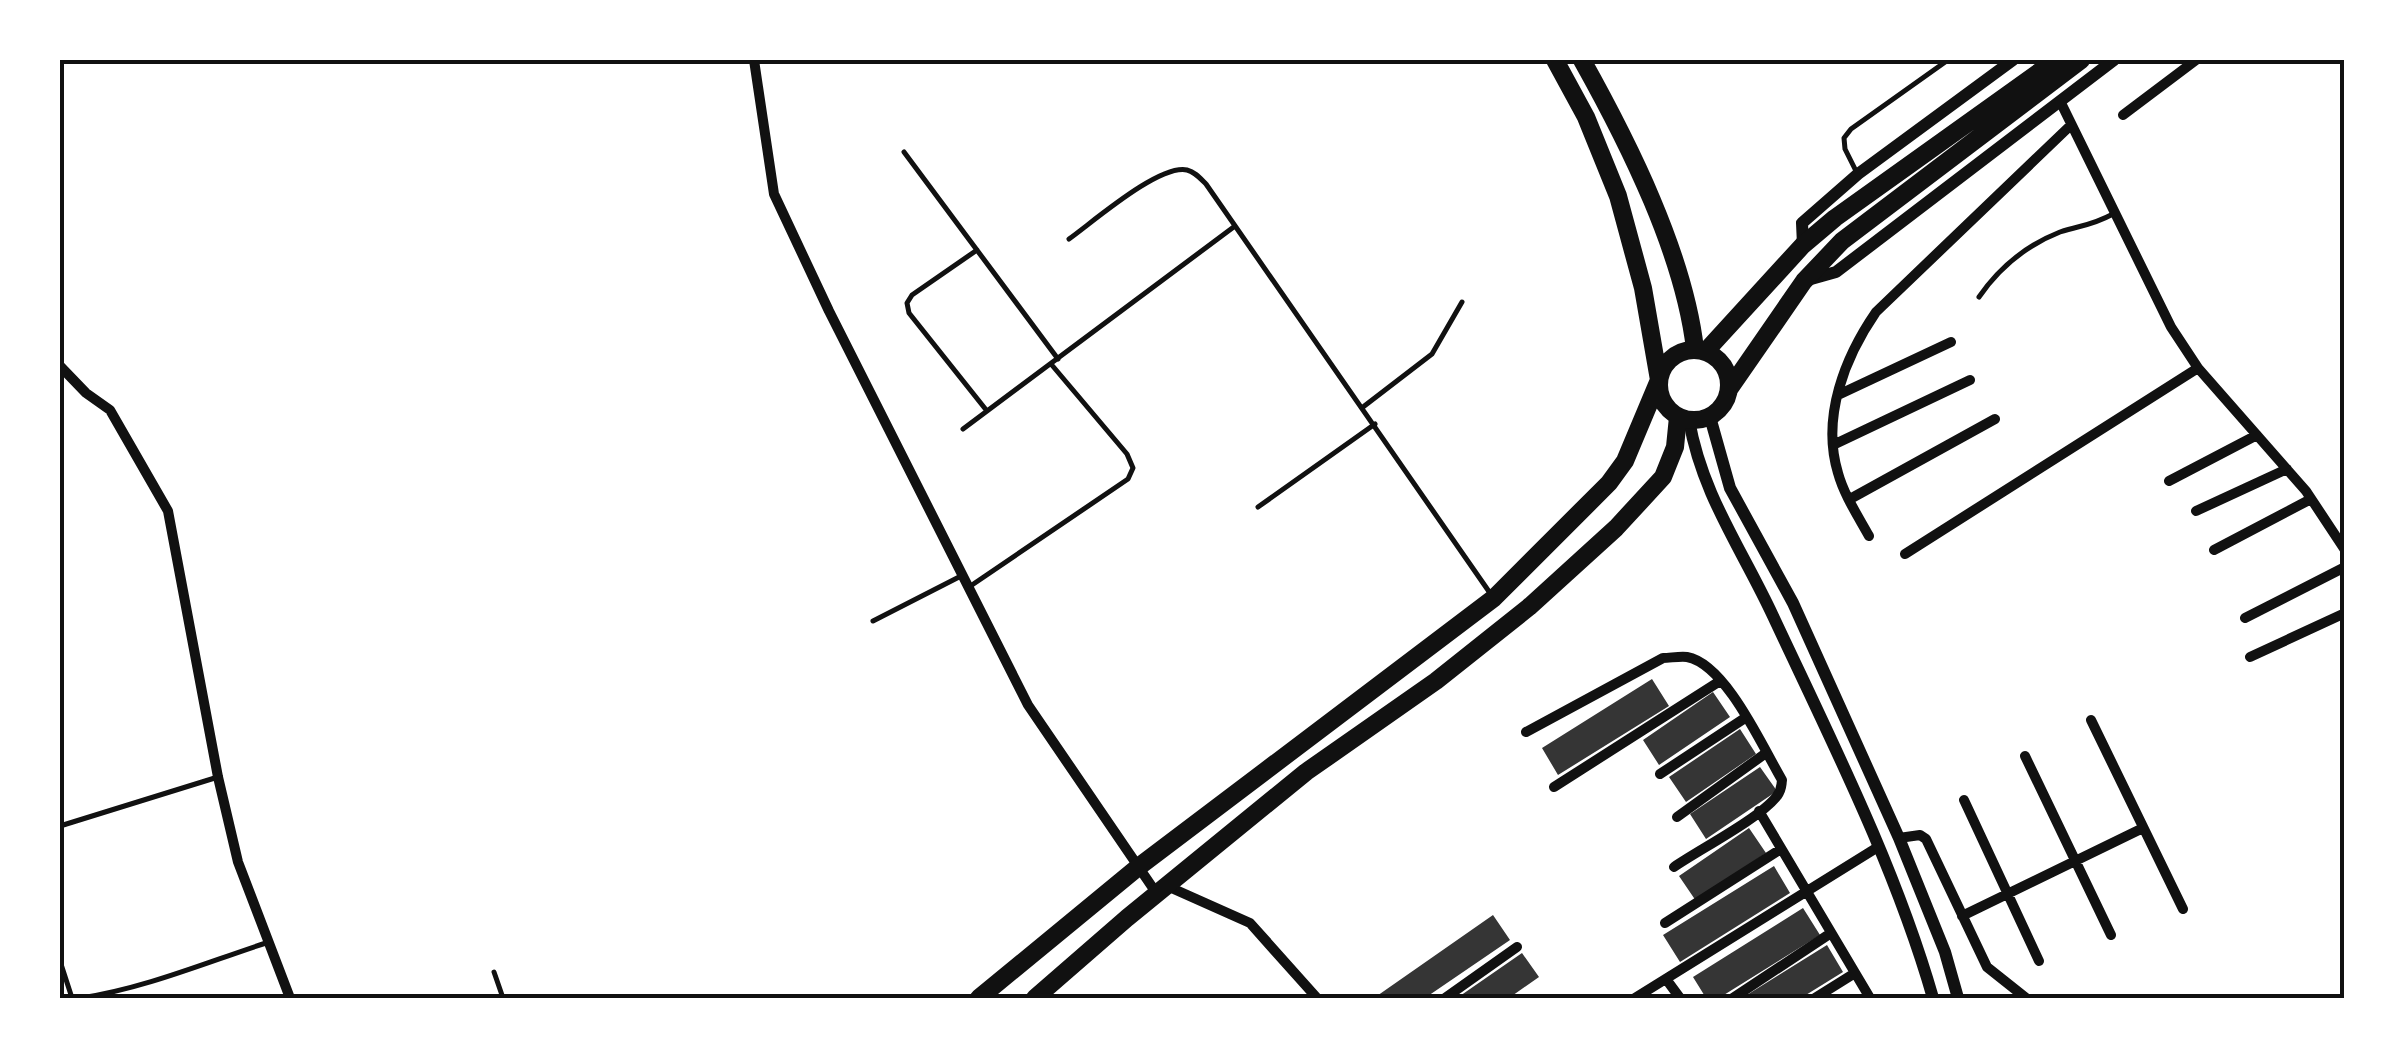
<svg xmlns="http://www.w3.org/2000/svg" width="2405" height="1058" font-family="Commissioner,sans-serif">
	<rect width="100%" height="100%" fill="#fff"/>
	<path fill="#353535" d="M 1652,679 L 1669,706 L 1558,775 L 1542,748 Z
		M 1713,692 L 1730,717 L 1659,765 L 1643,740 Z
		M 1740,729 L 1756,754 L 1686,802 L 1669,777 Z
		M 1760,767 L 1777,791 L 1706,839 L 1690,814 Z
		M 1749,828 L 1766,853 L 1696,901 L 1679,876 Z
		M 1774,866 L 1790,893 L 1680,962 L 1663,935 Z
		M 1803,908 L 1820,935 L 1719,998 L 1706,998 L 1693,977 Z
		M 1493,915 L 1510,940 L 1425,998 L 1374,998 Z
		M 1827,945 L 1843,972 L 1801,998 L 1742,998 Z
		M 1522,953 L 1539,977 L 1509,998 L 1457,998 Z"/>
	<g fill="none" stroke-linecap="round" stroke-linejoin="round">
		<path stroke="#111" stroke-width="5" d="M 904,152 L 1058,359
			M 1856,171 L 1845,149 L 1844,138 L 1851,129 L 1948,60
			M 1069,239 C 1093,222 1159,164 1187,170 C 1195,172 1200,178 1206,184 L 1490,593
			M 977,250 L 912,295 L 907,303 L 909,313 L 987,411
			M 1979,297 C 1999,268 2027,245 2060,232 C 2081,225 2091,226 2113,214
			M 1363,407 L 1432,354 L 1462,302
			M 963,429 L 1235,226
			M 1258,507 L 1375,424
			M 969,587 L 1128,479 L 1133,468 L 1127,454 L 1051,364
			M 873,621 L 961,576
			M 60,826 L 218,777
			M 60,961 L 72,998
			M 494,972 L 503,998
			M 81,998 C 146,988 207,962 269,942"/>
		<path stroke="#111" stroke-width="10" d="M 754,60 L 774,194 L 829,311 L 1028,705 L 1157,894
			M 2061,103 L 2171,327 L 2198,368 L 2306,491 L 2345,550
			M 2123,115 L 2196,60
			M 60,366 L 86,393 L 110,410 L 168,511 L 218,777 L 238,862 L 290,998
			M 1838,395 L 1951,342
			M 1833,445 L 1970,380
			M 2169,481 L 2257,435
			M 1850,499 L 1995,419
			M 2196,511 L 2287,469
			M 1869,536 C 1858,516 1844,495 1838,473 C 1821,417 1845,357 1876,312 L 2071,125
			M 2214,550 L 2311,499
			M 1905,554 L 2198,368
			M 2245,618 L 2345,567
			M 2250,657 L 2345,613
			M 2091,720 L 2183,909
			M 1526,732 L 1663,658 C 1670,658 1680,656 1687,657 C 1726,664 1763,748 1782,780 C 1781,787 1782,789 1777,796 C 1759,819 1700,849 1674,867
			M 2025,756 L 2111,935
			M 1660,774 L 1745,718
			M 1554,787 L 1720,681
			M 1964,800 L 2039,961
			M 1759,811 L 1870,998
			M 1677,817 L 1766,753
			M 1899,838 L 1920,835 L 1926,839 L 1987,967 L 2026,998
			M 1167,886 L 1250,923 L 1317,998
			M 1962,916 L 2143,828
			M 1665,923 L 1781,849
			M 1666,979 L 1680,998
			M 1445,998 L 1517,947
			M 1635,998 L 1878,847
			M 1733,998 L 1831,933
			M 1815,998 L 1855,973"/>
		<path stroke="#111" stroke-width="12" d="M 1803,245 L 1802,223 L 1858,174 L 2013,60
			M 1804,281 L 1836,272 L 2114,60
			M 1710,417 L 1730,488 L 1793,603 L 1899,838 L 1945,952 L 1958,998
			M 1689,420 C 1702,495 1742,549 1773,616 C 1831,740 1895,866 1933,998"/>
		<path stroke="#111" stroke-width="18" d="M 1582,60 C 1629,144 1684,254 1695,349
			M1659 385a35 35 0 1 1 70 0a35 35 0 1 1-70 0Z
			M 1706,351 L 1803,245 L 1835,218 L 2056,60
			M 1730,388 L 1804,281 L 1842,241 L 2081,60
			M 979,998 L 1137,868 L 1494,598 L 1609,483 L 1625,461 L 1659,380 L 1643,288 L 1618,196 L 1586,117 L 1555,60
			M 1035,998 L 1127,918 L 1306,772 L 1436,681 L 1529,607 L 1616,528 L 1663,477 L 1675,447 L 1678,417"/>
	</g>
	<rect width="2405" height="1058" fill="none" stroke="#ffffff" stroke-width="125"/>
	<rect x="62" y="62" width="2280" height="934" fill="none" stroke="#111" stroke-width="4"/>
</svg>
